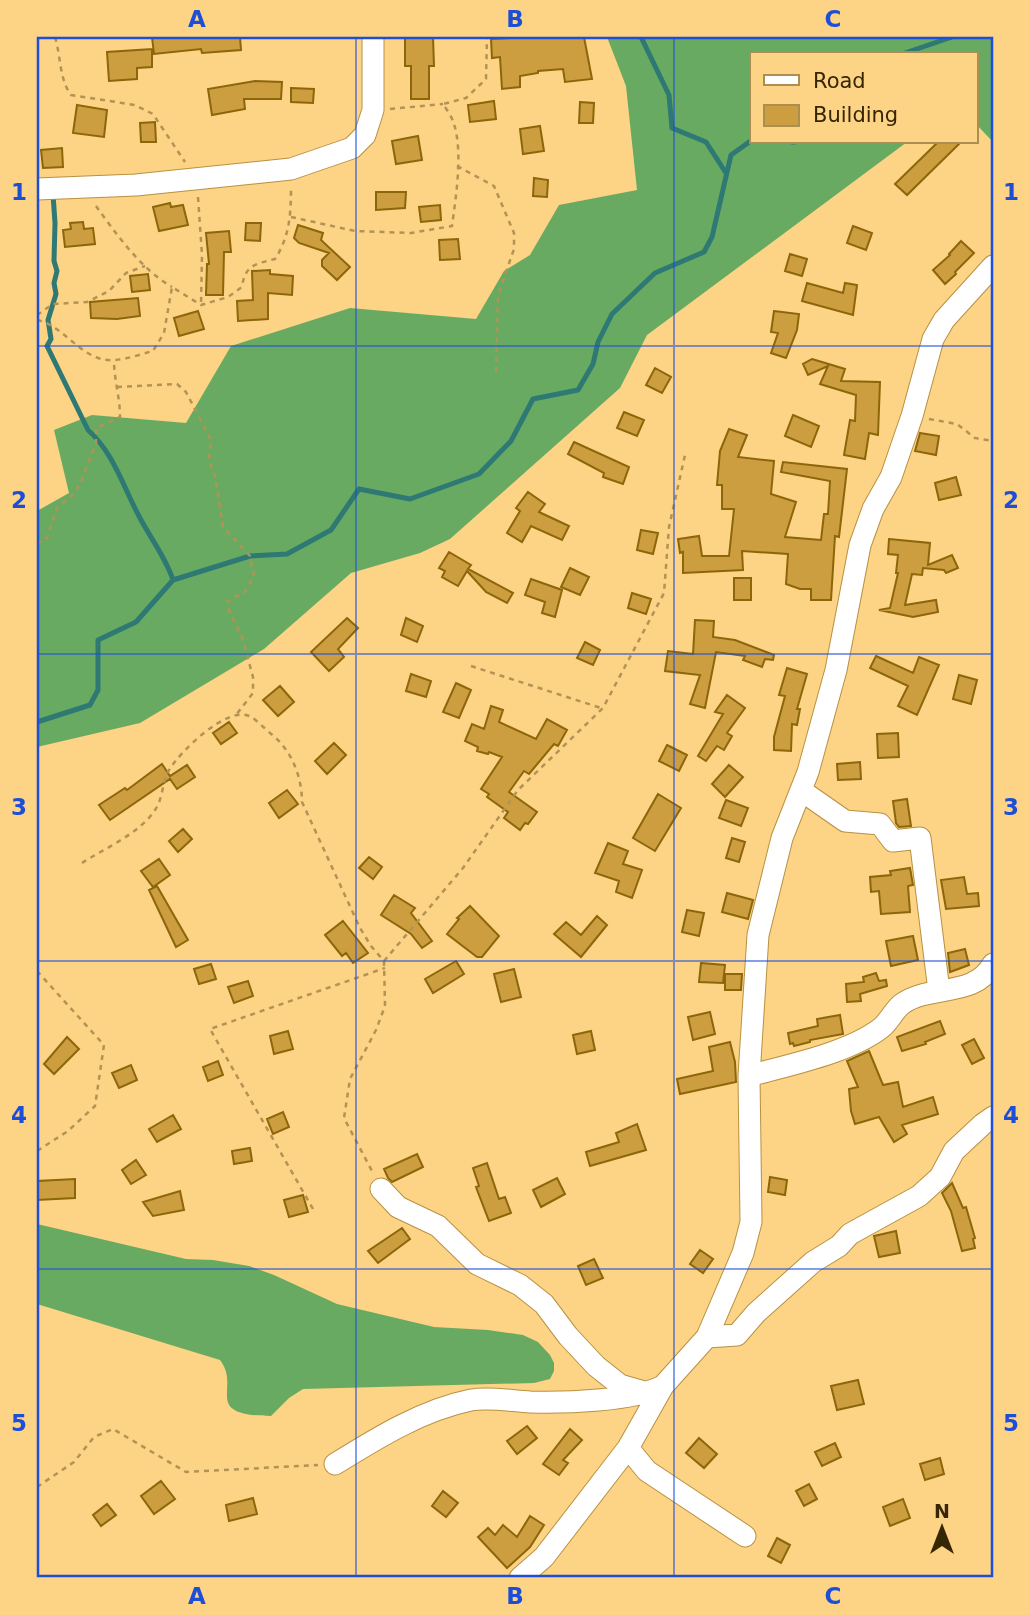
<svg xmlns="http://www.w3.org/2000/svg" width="1030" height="1615" font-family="'DejaVu Sans',sans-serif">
	<rect width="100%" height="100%" fill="#fdd385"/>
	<path fill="#68aa61" d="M 607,37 L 993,37 L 993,142 L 976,124 L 976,54 L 752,54 L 752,142 L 907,142 L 647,335 L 620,388 L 450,539 L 420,553 L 351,573 L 264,649 L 140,723 L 37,747 L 37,511 L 69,493 L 54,430 L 92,415 L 186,423 L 231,346 L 350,308 L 476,319 L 504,271 L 530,255 L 559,205 L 637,190 L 626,86 Z
		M 37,1224 L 186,1259 L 213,1260 L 249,1266 L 274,1275 L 337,1304 L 434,1327 L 488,1330 L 523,1335 L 538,1342 L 550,1355 L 554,1363 L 554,1371 L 550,1379 L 534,1383 L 303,1389 L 289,1398 L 271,1416 C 200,1415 242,1388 220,1360 L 37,1304 Z"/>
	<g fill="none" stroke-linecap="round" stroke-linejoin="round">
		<path stroke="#2e7974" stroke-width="5" d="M 641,37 L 669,95 L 672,128 L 706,142 L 726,173
			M 902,54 L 952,37
			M 792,142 L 795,142
			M 53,194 L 55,223 L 54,261 L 57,271 L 54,283 L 56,294 L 48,320 L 51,339 L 47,346 L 88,430 C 114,453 124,489 140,518 C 151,539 166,558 173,580
			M 37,722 L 90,705 L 98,690 L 98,640 L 136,622 L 173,580 L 250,556 L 287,554 L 331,530 L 359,489 L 410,499 L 479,474 L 511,441 L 533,399 L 578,390 L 593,364 L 598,342 L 612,314 L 655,273 L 704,252 L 712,237 L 731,155 L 752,140"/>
	</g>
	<path fill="#cc9e3f" stroke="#8c660a" stroke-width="2" d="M 152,37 L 240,37 L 241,50 L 202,53 L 201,49 L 154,54 Z
		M 433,37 L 434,66 L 429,66 L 429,99 L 411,99 L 411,66 L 405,66 L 405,38 Z
		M 527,37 L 584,37 L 592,79 L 565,82 L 563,69 L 538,71 L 538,73 L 520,76 L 520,87 L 502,89 L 500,57 L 492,58 L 491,39 Z
		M 152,49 L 152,67 L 137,68 L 137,79 L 109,81 L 107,52 Z
		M 255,81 L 282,82 L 281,99 L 244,99 L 245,109 L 212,115 L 208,89 Z
		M 291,88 L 314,89 L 313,103 L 291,102 Z
		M 494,101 L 496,119 L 470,122 L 468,105 Z
		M 580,102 L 594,103 L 593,123 L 579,123 Z
		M 77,105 L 107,110 L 104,137 L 73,133 Z
		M 155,122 L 156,142 L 141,142 L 140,123 Z
		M 540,126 L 544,151 L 523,154 L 520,129 Z
		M 418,136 L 422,160 L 396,164 L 392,141 Z
		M 938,142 L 961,142 L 907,195 L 895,184 Z
		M 62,148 L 63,167 L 43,168 L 41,150 Z
		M 534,178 L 548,180 L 547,197 L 533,196 Z
		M 376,192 L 406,192 L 405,208 L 376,210 Z
		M 170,203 L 171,207 L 183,205 L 188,225 L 159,231 L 153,207 Z
		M 440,205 L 441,220 L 421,222 L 419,207 Z
		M 83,222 L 84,229 L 93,228 L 95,244 L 65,247 L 63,230 L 71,229 L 70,223 Z
		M 246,223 L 261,223 L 260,241 L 245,240 Z
		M 298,225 L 323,233 L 321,240 L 350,267 L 337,280 L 322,266 L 322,260 L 329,253 L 299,243 L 294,238 Z
		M 853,226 L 872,233 L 866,250 L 847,243 Z
		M 229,231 L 231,252 L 224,252 L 223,295 L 206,295 L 207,264 L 209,264 L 206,233 Z
		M 458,239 L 460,259 L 440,260 L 439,240 Z
		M 961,241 L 974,253 L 955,272 L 956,274 L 945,284 L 933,270 L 950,255 L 949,254 Z
		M 790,254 L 807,259 L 802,276 L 785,271 Z
		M 270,270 L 270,274 L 293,276 L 292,295 L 268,293 L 268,319 L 238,321 L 237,301 L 253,300 L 252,271 Z
		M 148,274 L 150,290 L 132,292 L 130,276 Z
		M 807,283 L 843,293 L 845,283 L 857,285 L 853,315 L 802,301 Z
		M 138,298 L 140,316 L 117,319 L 91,318 L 90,302 Z
		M 198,311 L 204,329 L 179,336 L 174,318 Z
		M 774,311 L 799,314 L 797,330 L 786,358 L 771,353 L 778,333 L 771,332 Z
		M 812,359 L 845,369 L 841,381 L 880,382 L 878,435 L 869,433 L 865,459 L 844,455 L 850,420 L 855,421 L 856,395 L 820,384 L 828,366 L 808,375 L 803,364 Z
		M 655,368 L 671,377 L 662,393 L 646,385 Z
		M 624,412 L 644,420 L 637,436 L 617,428 Z
		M 793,415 L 819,426 L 811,447 L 785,436 Z
		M 729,429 L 747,435 L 738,457 L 774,461 L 771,494 L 796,502 L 785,537 L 821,540 L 824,514 L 828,514 L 830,481 L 781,472 L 783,462 L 847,469 L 839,537 L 835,536 L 831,600 L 811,600 L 811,589 L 800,589 L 786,584 L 788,554 L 742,551 L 743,570 L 683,573 L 683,552 L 680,553 L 678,539 L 699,536 L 702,556 L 729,556 L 734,509 L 722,509 L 722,485 L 717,485 L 720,451 Z
		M 920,433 L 939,436 L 936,455 L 915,451 Z
		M 574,442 L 629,467 L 623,484 L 603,477 L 604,473 L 568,454 Z
		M 956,477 L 961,495 L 939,500 L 935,483 Z
		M 528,492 L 545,504 L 539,512 L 569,526 L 562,540 L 531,526 L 522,542 L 507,533 L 520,511 L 516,508 Z
		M 641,530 L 658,533 L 653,554 L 637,550 Z
		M 889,539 L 930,543 L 928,565 L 952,555 L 958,568 L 946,573 L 944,570 L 923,568 L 922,575 L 912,574 L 905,605 L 936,600 L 938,612 L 913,617 L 879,610 L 890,608 L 898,573 L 896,573 L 898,555 L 888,554 Z
		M 449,552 L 471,565 L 468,569 L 513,593 L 507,603 L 486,592 L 467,571 L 458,586 L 442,577 L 445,571 L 439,568 Z
		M 570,568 L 589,577 L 580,595 L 561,587 Z
		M 734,578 L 751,578 L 751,600 L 734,600 Z
		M 531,579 L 562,590 L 555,617 L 542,613 L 545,602 L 525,595 Z
		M 632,593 L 651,599 L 646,614 L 628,608 Z
		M 347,618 L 358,628 L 338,649 L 344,657 L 329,671 L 311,652 Z
		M 406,618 L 423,626 L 417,642 L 401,635 Z
		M 695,620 L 714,621 L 713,637 L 735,640 L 774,655 L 773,660 L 765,659 L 762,667 L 743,660 L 745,656 L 716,652 L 705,708 L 690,704 L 700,675 L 665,671 L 668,651 L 693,654 Z
		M 585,642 L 600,650 L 593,665 L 577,658 Z
		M 876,656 L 913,673 L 919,657 L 939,665 L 917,715 L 898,706 L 908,686 L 870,668 Z
		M 787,668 L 807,674 L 797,709 L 800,709 L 797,725 L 792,724 L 791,751 L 774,750 L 774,737 L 785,696 L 779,695 Z
		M 411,674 L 431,681 L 426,697 L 406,691 Z
		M 959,675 L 977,680 L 971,704 L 953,699 Z
		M 456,683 L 471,690 L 459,718 L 443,712 Z
		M 280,686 L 294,702 L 278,716 L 263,700 Z
		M 727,695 L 745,708 L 727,733 L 732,736 L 724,750 L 717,746 L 706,761 L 698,756 L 723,714 L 715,712 Z
		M 491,706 L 503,710 L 499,722 L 536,739 L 547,719 L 567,730 L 558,746 L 554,744 L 529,774 L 524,771 L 509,792 L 537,812 L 528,824 L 525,823 L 520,830 L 504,818 L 508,812 L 487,797 L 489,794 L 481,789 L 502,757 L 489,752 L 488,754 L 477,751 L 478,747 L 465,741 L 472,724 L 484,729 Z
		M 229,722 L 237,733 L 221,744 L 213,733 Z
		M 898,733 L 899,757 L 878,758 L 877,734 Z
		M 334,743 L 346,755 L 327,774 L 315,761 Z
		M 667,745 L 687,755 L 679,771 L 659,761 Z
		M 860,762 L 861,779 L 838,780 L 837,764 Z
		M 162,764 L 170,776 L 187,765 L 195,777 L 177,789 L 170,779 L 110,820 L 99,805 L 125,788 L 127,790 Z
		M 729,765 L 743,777 L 725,797 L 712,784 Z
		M 287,790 L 298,804 L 279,818 L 269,803 Z
		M 658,794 L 681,808 L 655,851 L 633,838 Z
		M 907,799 L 911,826 L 899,827 L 896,823 L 893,801 Z
		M 726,800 L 748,808 L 741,826 L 719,818 Z
		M 183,829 L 192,839 L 178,852 L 169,841 Z
		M 732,838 L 745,842 L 739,862 L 726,858 Z
		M 608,843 L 628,851 L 623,864 L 642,870 L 632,898 L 616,892 L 619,881 L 595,873 Z
		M 369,857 L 382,867 L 373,879 L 359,868 Z
		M 159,859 L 170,875 L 153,887 L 141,871 Z
		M 910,868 L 913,885 L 908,886 L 910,912 L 881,914 L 879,891 L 871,892 L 870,877 L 891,875 L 890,871 Z
		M 964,877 L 967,894 L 978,893 L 979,906 L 946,909 L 941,880 Z
		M 157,886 L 188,940 L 176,947 L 149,890 Z
		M 727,893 L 753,900 L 748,919 L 722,912 Z
		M 394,895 L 415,908 L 411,913 L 432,941 L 422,948 L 411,934 L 381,915 Z
		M 470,906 L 499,936 L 482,957 L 477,957 L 447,934 L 459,919 L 457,918 Z
		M 687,910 L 704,913 L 699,936 L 682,932 Z
		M 597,916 L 607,925 L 581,957 L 554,934 L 566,922 L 581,935 Z
		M 343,921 L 368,953 L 353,963 L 346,953 L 342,956 L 325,935 Z
		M 913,936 L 918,960 L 891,966 L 886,941 Z
		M 965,949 L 969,965 L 950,972 L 948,953 Z
		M 456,961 L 464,974 L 433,993 L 425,979 Z
		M 701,963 L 725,965 L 723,983 L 699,982 Z
		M 211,964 L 216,979 L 199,984 L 194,969 Z
		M 514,969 L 521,997 L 501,1002 L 494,974 Z
		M 876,973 L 879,981 L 886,980 L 887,986 L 860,994 L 861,1001 L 847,1002 L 846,984 L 864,982 L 863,977 Z
		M 725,974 L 742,974 L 741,990 L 725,990 Z
		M 248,981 L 253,996 L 234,1003 L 228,987 Z
		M 710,1012 L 715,1034 L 693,1040 L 688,1017 Z
		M 840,1015 L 843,1034 L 810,1040 L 810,1042 L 794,1046 L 793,1043 L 790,1044 L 788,1033 L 818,1026 L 817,1019 Z
		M 940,1021 L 945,1034 L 925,1042 L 926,1044 L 902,1051 L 897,1037 Z
		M 288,1031 L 293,1049 L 274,1054 L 270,1036 Z
		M 591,1031 L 595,1050 L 577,1054 L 573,1035 Z
		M 67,1037 L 79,1049 L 54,1074 L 44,1064 Z
		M 974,1039 L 984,1058 L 972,1064 L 962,1045 Z
		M 730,1042 L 735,1062 L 736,1082 L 680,1094 L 677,1079 L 713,1071 L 709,1047 Z
		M 869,1051 L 883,1085 L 898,1082 L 903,1107 L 933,1097 L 938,1114 L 902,1125 L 907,1134 L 894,1142 L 879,1117 L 855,1124 L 851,1111 L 849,1089 L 858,1087 L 847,1061 Z
		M 218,1061 L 223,1075 L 208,1081 L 203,1067 Z
		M 131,1065 L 137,1080 L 119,1088 L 112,1073 Z
		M 283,1112 L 289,1127 L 273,1134 L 267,1119 Z
		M 173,1115 L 181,1129 L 157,1142 L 149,1129 Z
		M 637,1124 L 646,1150 L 590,1166 L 586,1152 L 619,1142 L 616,1133 Z
		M 250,1148 L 252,1161 L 234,1164 L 232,1151 Z
		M 417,1154 L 423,1167 L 392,1182 L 388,1178 L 384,1169 Z
		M 136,1160 L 146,1175 L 131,1184 L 122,1170 Z
		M 487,1163 L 499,1199 L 505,1197 L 511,1213 L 489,1221 L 476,1187 L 479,1186 L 473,1168 Z
		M 770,1177 L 787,1180 L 785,1195 L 768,1192 Z
		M 557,1178 L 565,1194 L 541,1207 L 533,1190 Z
		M 75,1179 L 75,1198 L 37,1200 L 37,1181 Z
		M 952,1183 L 963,1208 L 966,1207 L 975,1238 L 973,1239 L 975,1248 L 962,1251 L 951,1211 L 942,1193 Z
		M 180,1191 L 184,1210 L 153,1216 L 143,1202 Z
		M 303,1195 L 308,1212 L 289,1217 L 284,1200 Z
		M 402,1228 L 410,1239 L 378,1263 L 368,1251 Z
		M 896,1231 L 900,1253 L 879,1257 L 874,1236 Z
		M 700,1250 L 713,1259 L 703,1273 L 690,1264 Z
		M 594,1259 L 603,1278 L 586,1285 L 578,1266 Z
		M 858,1380 L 864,1404 L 837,1410 L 831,1386 Z
		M 527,1426 L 537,1438 L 517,1454 L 507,1441 Z
		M 570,1429 L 582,1440 L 563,1460 L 568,1463 L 559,1475 L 543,1464 Z
		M 699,1438 L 717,1454 L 704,1468 L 686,1453 Z
		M 835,1443 L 841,1457 L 822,1466 L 815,1452 Z
		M 940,1458 L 944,1474 L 925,1480 L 920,1464 Z
		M 161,1481 L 175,1499 L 154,1514 L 141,1496 Z
		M 809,1484 L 817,1499 L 804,1506 L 796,1491 Z
		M 443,1491 L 458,1503 L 446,1517 L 432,1506 Z
		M 253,1498 L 257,1514 L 229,1521 L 226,1505 Z
		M 903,1499 L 910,1518 L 890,1526 L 883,1507 Z
		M 107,1504 L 116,1515 L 101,1526 L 93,1515 Z
		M 530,1516 L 544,1525 L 530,1547 L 507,1568 L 478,1537 L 488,1528 L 495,1535 L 503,1525 L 517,1537 Z
		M 777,1538 L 790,1545 L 781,1563 L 768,1556 Z"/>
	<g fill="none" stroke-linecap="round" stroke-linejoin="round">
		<g stroke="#b89142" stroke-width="23">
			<path id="minor" d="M 37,189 L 136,185 L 291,169 L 352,148 L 365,135 L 373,110 L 373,37
				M 802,791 L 845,821 L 880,824 L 893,841 L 920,838 L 939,991
				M 749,1076 C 788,1065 849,1053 881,1028 C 889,1022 894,1010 902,1004 C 929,984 975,998 993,964
				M 381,1189 L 398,1207 L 438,1226 L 477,1264 L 520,1285 L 544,1304 L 568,1336 L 596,1366 L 620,1385 L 641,1391
				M 707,1337 L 737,1335 L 756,1313 L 813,1262 L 839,1246 L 850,1234 L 919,1196 L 940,1177 L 954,1151 L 983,1124 L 993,1117
				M 628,1448 L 647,1471 L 745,1536
				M 335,1464 C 377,1438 422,1410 471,1400 C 490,1397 512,1401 530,1402 C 565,1403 633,1401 663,1386
				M 520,1578 L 544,1557 L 628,1448 L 663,1386 L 707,1337 L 743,1253 L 751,1222 L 749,1076 L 758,935 L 782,838 L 808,772 L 836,670 L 860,545 L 873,509 L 891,477 L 912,416 L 933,339 L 944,320 L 993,266"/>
		</g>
		<path stroke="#b39355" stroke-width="2.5" stroke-dasharray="5 5" stroke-linecap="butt" d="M 55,37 C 61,56 59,79 71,95 L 135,105 L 153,114 L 185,162
			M 390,109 L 443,104
			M 457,166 L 494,186 L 514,233 L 514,249 L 498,295 L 496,376
			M 198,197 L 202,255 L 201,305
			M 96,206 C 117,235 141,269 172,287
			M 291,217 L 355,231 L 411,233 L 452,226 C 456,196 463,153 454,124 C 452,117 447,110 443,104 L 466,98 L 486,79 L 487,37
			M 37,315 L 53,304 L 87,302 L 109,291 L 126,273 L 145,266
			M 37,320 C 66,326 82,363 115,360 C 128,359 141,354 153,351 L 164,333 L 172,287 L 201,305 L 228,297 L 242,287 C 245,265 255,264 275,259 C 290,236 291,213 291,186
			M 117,387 L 177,384 L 186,392 L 211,440 L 209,459 L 215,476 L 223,527 L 250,556 L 254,576 L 245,592 L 228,601 L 228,608 L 242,637 L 253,677 L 253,693 L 236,715
			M 929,419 L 957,424 L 975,438 L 993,441
			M 37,544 L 47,538 L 57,508 L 75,493 L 82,479 L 96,443 L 96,428 L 120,417 C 120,397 114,380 114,360
			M 471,666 L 601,708
			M 82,863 C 105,848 139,834 155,810 C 163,799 162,782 169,770 C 180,752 226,706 249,716 C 256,719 264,728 270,733 C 291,749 302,776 302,802 L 360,928 L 371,946 L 384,961 L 385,1006 L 376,1030 L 350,1079 L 344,1118 L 373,1173
			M 384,961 L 463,868 L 518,790 L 603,708 L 664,593 L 669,527 L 685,455
			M 37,971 L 104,1045 L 95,1106 L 68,1131 L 37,1151
			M 313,1209 L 210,1029 L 385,968
			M 37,1487 L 74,1462 L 94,1437 L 113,1429 L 186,1472 L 318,1465
			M 135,1578 L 141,1576 L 181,1578"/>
		<use href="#minor" stroke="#fff" stroke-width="21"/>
	</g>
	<path fill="none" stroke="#1d4ed8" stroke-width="2" stroke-opacity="0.55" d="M 356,37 L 356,1578M 674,37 L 674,1578M 37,346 L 993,346M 37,654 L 993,654M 37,961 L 993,961M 37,1269 L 993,1269"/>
	<rect width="1030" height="1615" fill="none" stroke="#fdd385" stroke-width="77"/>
	<rect x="750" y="52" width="228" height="91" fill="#fdd385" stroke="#ad8e51" stroke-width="2"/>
	<rect x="764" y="75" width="35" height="10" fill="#ffffff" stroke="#ad8e51" stroke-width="2"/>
	<text x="813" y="88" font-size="21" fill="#362603">Road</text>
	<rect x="764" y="105" width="35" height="21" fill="#cc9e3f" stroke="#ad8e51" stroke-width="2"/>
	<text x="813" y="122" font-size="21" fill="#362603">Building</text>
	<g transform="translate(942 1528)" stroke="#fdd385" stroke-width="5" paint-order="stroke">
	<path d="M0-5L12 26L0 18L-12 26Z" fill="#362603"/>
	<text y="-10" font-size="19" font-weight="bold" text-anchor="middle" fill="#362603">N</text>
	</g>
	<rect x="38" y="38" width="954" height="1538" fill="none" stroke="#1d4ed8" stroke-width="2.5"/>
	<g font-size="23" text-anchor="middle" font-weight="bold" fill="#1d4ed8">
		<text x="197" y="27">A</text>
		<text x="515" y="27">B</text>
		<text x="833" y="27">C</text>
		<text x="19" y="200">1</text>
		<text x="1011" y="200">1</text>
		<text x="19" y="508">2</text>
		<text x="1011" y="508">2</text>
		<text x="19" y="815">3</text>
		<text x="1011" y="815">3</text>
		<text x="19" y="1123">4</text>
		<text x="1011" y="1123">4</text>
		<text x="19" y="1431">5</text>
		<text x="1011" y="1431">5</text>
		<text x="197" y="1604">A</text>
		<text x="515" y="1604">B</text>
		<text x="833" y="1604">C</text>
	</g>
</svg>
